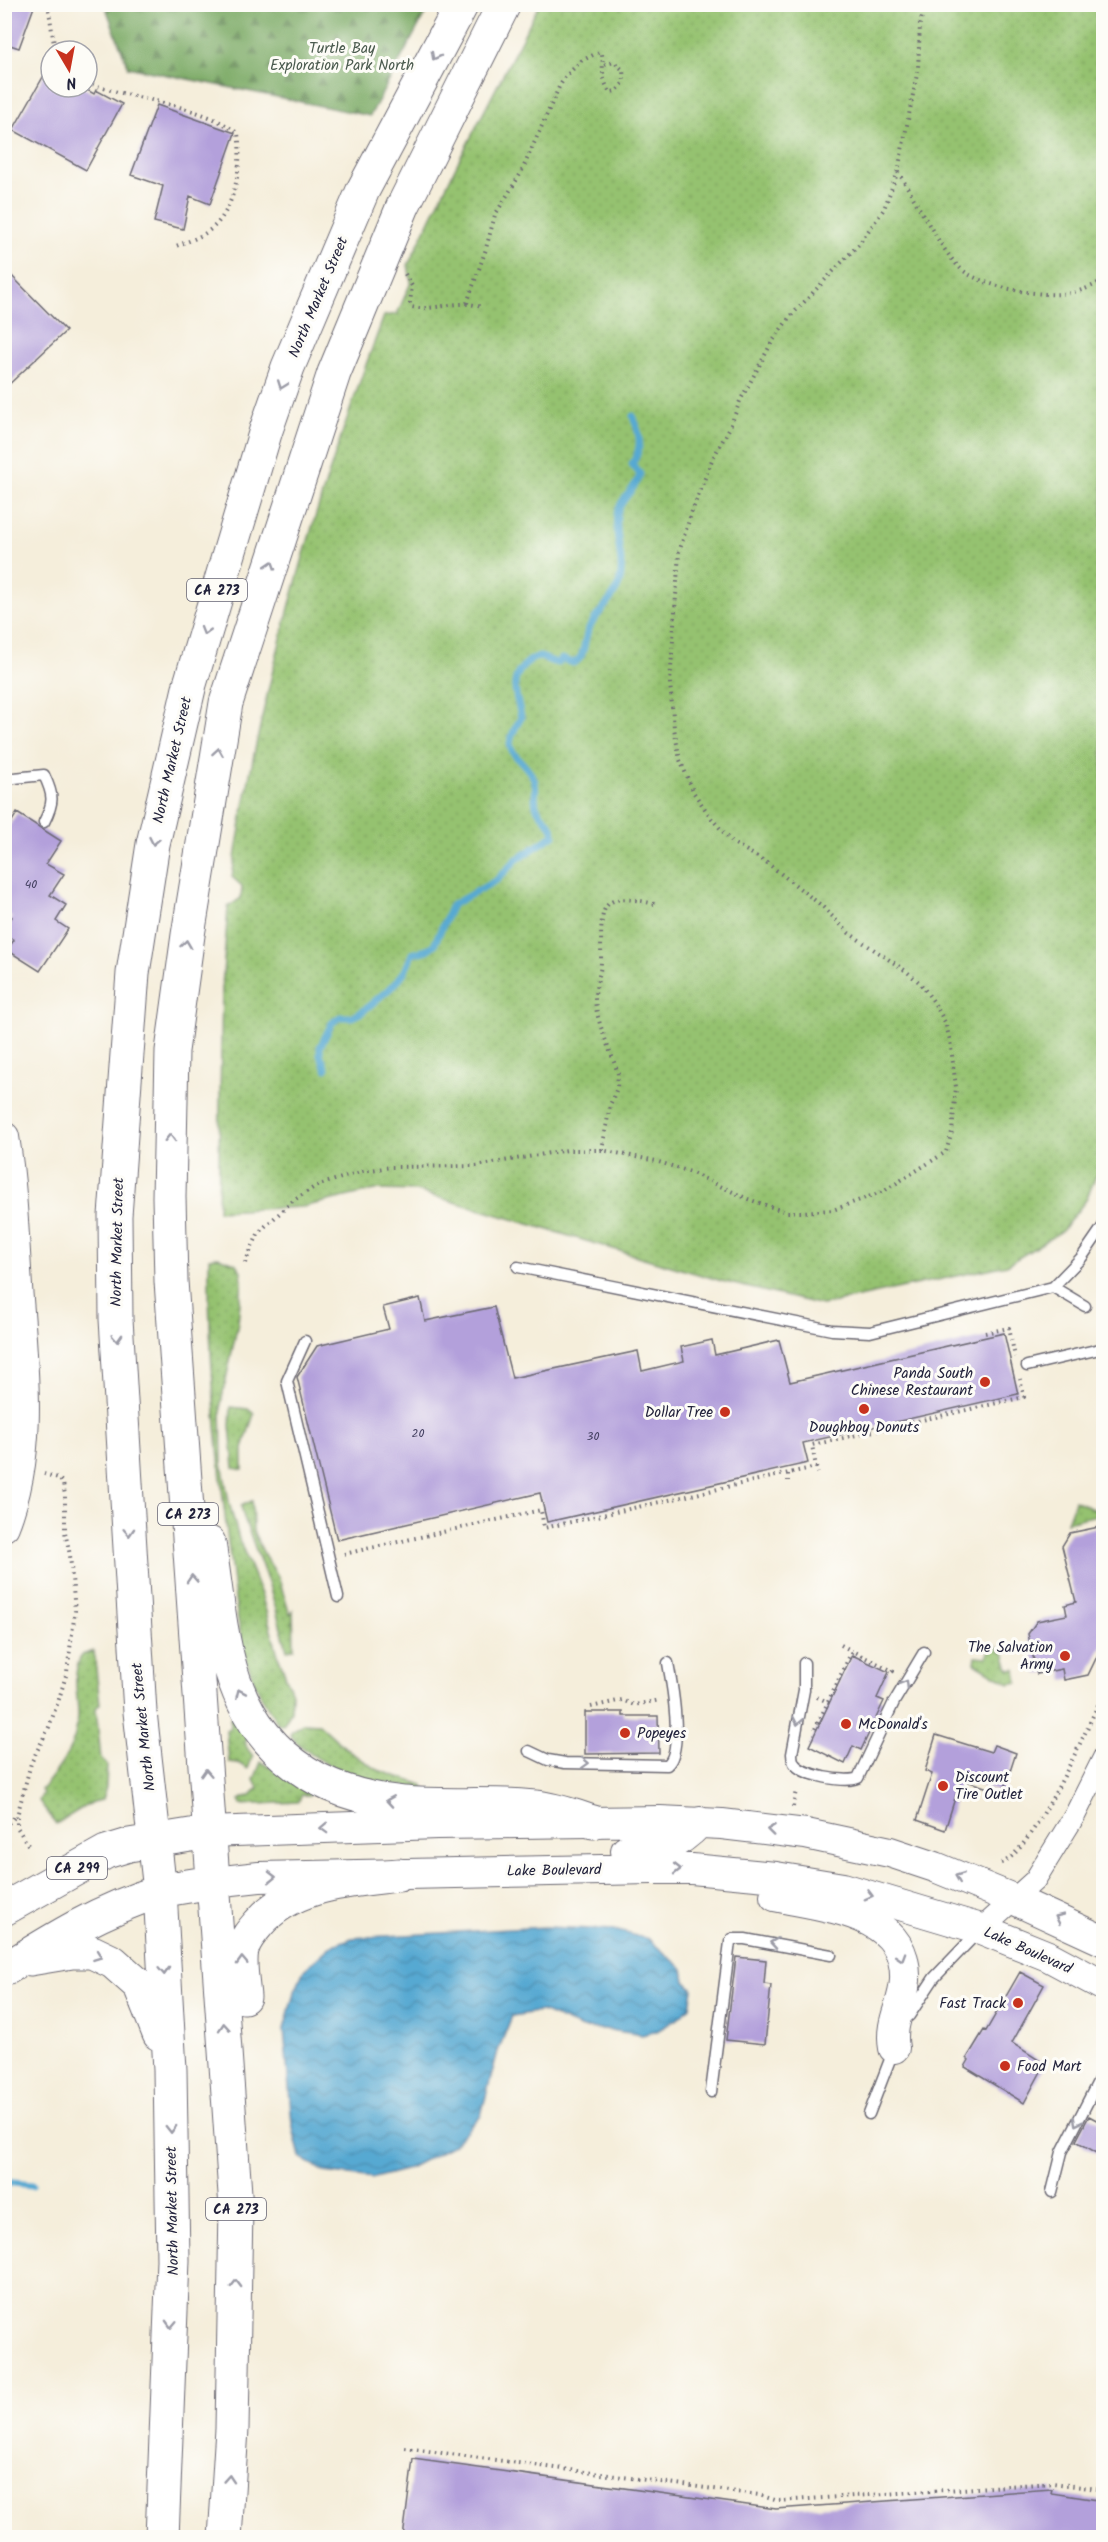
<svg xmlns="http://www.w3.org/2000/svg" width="1108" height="2542" font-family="Kalam,sans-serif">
	<defs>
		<pattern id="grass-dots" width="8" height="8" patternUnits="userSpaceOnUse" patternTransform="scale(1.5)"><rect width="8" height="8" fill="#95c270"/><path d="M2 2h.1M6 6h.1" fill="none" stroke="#80a662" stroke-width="1.8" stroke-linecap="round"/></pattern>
		<pattern id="forest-firs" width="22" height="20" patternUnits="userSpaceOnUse" patternTransform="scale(1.5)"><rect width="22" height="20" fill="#78a862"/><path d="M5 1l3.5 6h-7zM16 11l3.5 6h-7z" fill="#628852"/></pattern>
		<pattern id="water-waves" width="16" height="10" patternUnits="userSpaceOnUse" patternTransform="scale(1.5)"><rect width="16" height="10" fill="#57a9d2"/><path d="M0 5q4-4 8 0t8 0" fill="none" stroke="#4889ac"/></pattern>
	</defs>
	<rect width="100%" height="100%" fill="#fdfcf7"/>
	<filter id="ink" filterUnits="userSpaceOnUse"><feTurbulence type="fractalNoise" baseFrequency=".0167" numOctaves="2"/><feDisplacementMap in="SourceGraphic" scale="12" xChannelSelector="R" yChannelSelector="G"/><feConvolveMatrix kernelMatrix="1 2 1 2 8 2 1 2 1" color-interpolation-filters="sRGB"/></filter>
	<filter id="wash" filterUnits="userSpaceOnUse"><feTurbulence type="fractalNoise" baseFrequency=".008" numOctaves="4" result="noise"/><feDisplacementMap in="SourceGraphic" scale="24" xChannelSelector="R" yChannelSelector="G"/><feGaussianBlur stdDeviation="1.35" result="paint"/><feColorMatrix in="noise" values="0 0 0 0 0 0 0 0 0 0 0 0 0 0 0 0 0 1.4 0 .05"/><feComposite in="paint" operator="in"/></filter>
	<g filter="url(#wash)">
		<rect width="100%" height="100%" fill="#f5eedb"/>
		<path fill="url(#grass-dots)" stroke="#5c7256" stroke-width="1.5" d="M 539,5 L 1103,5 L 1103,1159 L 1086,1200 L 1062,1231 L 1007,1265 L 822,1305 L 725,1282 L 417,1191 L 375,1190 L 303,1207 L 218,1211 L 222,987 L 228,907 L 241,898 L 242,886 L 232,877 C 261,684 315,498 384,316 L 397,314 L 411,282 L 408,265 L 458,162 Z
			M 218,1257 L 235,1263 L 241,1271 L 242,1283 L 238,1323 L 221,1403 L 222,1463 L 229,1502 L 239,1539 L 262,1597 L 278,1655 L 292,1693 L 291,1711 L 283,1725 L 278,1724 C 268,1708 258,1693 252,1676 C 238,1638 234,1590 229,1550 C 217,1453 208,1355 209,1258 Z
			M 231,1407 L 248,1409 L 254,1414 L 243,1448 L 243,1470 L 234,1468 L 230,1426 Z
			M 1075,1500 L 1092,1509 L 1095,1509 L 1097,1515 L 1067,1522 Z
			M 252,1501 L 253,1531 L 265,1556 L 278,1576 L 290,1614 L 293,1610 L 294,1649 L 287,1650 L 270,1588 L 243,1515 L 241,1506 Z
			M 997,1647 L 1000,1652 L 1004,1652 L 1009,1670 L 1015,1669 L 1018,1682 L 1010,1684 L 975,1663 L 976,1656 L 987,1657 L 991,1648 Z
			M 94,1651 L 100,1704 L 96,1708 L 101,1759 L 107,1765 L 106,1787 L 102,1800 L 92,1802 L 56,1824 L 39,1801 L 43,1793 L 41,1790 C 60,1768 77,1746 78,1715 C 78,1696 71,1672 82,1655 Z
			M 236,1716 L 247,1736 C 243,1744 248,1750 253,1756 L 248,1769 L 238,1763 L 229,1762 L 226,1730 L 231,1727 L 230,1718 Z
			M 304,1723 L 319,1724 L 350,1752 L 378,1770 L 423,1785 L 424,1789 C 373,1783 327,1774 290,1736 L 291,1732 Z
			M 261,1762 L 271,1768 L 275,1767 L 310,1793 L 309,1795 L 302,1795 L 298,1802 L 241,1805 L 239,1800 L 251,1795 L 258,1788 L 254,1780 Z"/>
		<path fill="url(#forest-firs)" stroke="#4d654e" stroke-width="1.5" d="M 105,5 L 105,4 L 430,5 L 370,116 L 128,67 Z"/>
		<path fill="url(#water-waves)" stroke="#3c6686" stroke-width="1.5" d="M 546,1927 L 614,1930 L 648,1939 L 683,1969 L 685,1981 L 693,1989 L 690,2007 L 677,2019 L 657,2031 L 642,2035 L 604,2029 L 582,2028 L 542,2011 L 512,2016 L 498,2051 L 481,2115 L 453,2145 L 405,2170 L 374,2178 L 324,2172 L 300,2157 L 292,2124 L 284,2029 L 294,1993 L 304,1970 L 331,1946 L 352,1938 Z"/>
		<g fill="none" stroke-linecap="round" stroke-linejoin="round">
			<path stroke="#57a9d2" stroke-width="7" d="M 326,1069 L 320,1054 L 320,1047 L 332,1023 L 340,1017 L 352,1017 L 362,1012 L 395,984 L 405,971 L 412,954 L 427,950 L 434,945 L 452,905 L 497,880 L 516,860 L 554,835 C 554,824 542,818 537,808 C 532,798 539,787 533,777 C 516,749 498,755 521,718 C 518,696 506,680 527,663 C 530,660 535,657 540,657 C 545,658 551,662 558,663 L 562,659 L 573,663 C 586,658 583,642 588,631 C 594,614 613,602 619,584 C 626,563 614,537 617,514 C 620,498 637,489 640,474 L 632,464 C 643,448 640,434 633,416
				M 4,2182 L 32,2185"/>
		</g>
		<g id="blocks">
			<path fill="#b3a0db" d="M 4,4 L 35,4 L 19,48 L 4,43 Z
				M 51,63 L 51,87 L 82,87 L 94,94 L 96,90 L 122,104 L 86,170 L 13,130 Z
				M 157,105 L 235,133 L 210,204 L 190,196 L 183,229 L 154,222 L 163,186 L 131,175 Z
				M 4,268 L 66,331 L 4,389 Z
				M 17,813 L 61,841 L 46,864 L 64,874 L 50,895 L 66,905 L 56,921 L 68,929 L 40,971 L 7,950 L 14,940 L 4,934 L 4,928 L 12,917 L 4,912 L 4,834 Z
				M 420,1298 L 425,1321 L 494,1307 L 512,1378 L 638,1351 L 642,1371 L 684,1361 L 681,1347 L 712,1340 L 715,1355 L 779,1340 L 790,1382 L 1004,1333 L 1018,1394 L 803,1443 L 808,1463 L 547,1522 L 540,1493 L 337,1540 L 297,1377 L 317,1346 L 389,1329 L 383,1307 Z
				M 1104,1526 L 1104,1607 L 1100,1608 L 1104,1624 L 1104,1642 L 1088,1675 L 1064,1680 L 1062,1669 L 1037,1674 L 1028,1634 L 1037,1621 L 1067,1615 L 1065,1605 L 1076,1602 L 1062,1546 L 1070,1533 Z
				M 852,1655 L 889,1672 L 877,1698 L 884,1701 L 861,1750 L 853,1746 L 845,1764 L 809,1746 Z
				M 585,1712 L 623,1712 L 623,1716 L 658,1716 L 659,1753 L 585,1754 Z
				M 936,1735 L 991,1752 L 994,1745 L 1016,1753 L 1003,1793 L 961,1779 L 945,1830 L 917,1820 L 932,1774 L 925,1771 Z
				M 736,1957 L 766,1960 L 764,1984 L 771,1985 L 765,2044 L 726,2040 Z
				M 1020,1972 L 1044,1985 L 1012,2043 L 1045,2064 L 1024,2103 L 965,2067 L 969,2060 L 967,2058 L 984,2030 L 986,2031 Z
				M 1089,2116 L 1104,2124 L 1104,2157 L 1076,2141 Z
				M 413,2459 L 776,2509 L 1052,2489 L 1051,2493 L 1104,2501 L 1104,2538 L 403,2538 Z"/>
		</g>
	</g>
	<g filter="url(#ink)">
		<use href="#blocks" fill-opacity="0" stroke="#6c6973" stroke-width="1.5"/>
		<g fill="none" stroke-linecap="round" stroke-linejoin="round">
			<g stroke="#6c6973" stroke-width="13">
				<path id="lane" d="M 4,779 L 44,775 C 54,796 54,802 44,822
					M 518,1267 L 832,1330 L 870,1332 L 1053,1287 L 1082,1257 L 1104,1225
					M 1053,1287 L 1085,1306
					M 305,1341 L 287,1381 L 338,1597
					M 1027,1366 L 1104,1348
					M 804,1663 L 804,1690 L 792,1754 C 792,1757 793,1761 794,1763 C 802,1776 846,1783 858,1778 L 894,1702 L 924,1652
					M 529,1751 L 548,1760 L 565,1763 L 667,1765 C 684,1752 672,1684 668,1663
					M 909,2016 L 934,1978 L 979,1931
					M 711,2092 L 730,1942 L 732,1939 L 745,1939 L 831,1955
					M 869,2114 L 894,2049
					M 1052,2192 L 1062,2152 L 1104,2070"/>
			</g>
			<g stroke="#6c6973" stroke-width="23">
				<path id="street" d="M 981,1929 L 1035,1880 L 1075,1815 L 1104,1757"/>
			</g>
			<g stroke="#6c6973" stroke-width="32">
				<path id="secondary" d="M 4,1137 C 12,1186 14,1237 17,1287 C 23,1366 34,1450 4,1526
					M 209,1832 L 437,1824 L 660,1821 L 722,1824 L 806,1834 L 890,1852 L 935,1867 L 1013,1899 L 1104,1941
					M 626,1851 C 661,1849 675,1849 700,1822
					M 214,1882 L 259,1877 L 651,1869 L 692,1869 L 776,1877 L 843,1888 L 981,1929 L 1048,1956 L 1104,1986
					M 775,1896 C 825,1907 908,1912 905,1980 C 904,2005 889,2021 894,2048"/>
			</g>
			<g stroke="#6c6973" stroke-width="35">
				<path id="primary" d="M 209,1543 C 216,1585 219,1629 231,1670 C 256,1753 319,1795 403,1803 C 447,1807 492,1802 535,1807 C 555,1809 574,1816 593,1822
					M 4,1909 L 106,1852 L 129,1845 L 209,1832
					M 30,1959 L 72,1952 L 92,1952 L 113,1962 L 140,1986 L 159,2034
					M 4,1970 C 55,1938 100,1910 158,1892 C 176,1887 196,1885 214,1882
					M 244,1997 C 243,1983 239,1964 242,1950 C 244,1940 252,1931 259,1923 C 293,1883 350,1881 399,1875
					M 162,2538 L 173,2260 L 170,2070 L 160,1891 L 140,1712 L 116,1319 L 115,1216 L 133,973 L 153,844 L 190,684 L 266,430 L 288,367 L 363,190 L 462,4
					M 225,2538 L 232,2429 L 236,2208 L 171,1281 L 169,1197 L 172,1051 L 188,935 L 226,703 L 334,373 L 403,206 L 504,4"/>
			</g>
			<path stroke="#6c6973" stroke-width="4" stroke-dasharray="1.5 4.5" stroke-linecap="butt" d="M 48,4 L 55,51
				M 87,82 C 129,100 205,104 238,134 C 243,162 235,211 211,229 C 200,238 186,242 173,247
				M 898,172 C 915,198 939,248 960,268 C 980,287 1043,298 1070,293 C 1081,291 1095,286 1104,279
				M 405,274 L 412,286 L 410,303 L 412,307 C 437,312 460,297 483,308
				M 467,303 L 485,252 L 495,215 L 521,173 L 559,87 L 565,77 L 581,61 L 599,52 L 602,54 C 604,70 600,76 610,92 L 617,91 L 624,82 L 623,70 L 614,62 L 603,65
				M 602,1150 L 610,1105 L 617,1088 L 618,1074 C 611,1050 596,1023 595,998 C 595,986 601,974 601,961 C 602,909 594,888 658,905
				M 245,1263 L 259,1232 L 294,1200 L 316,1186 L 363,1171 L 391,1167 L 476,1166 L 567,1150 L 602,1150 L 656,1161 L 690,1172 L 748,1199 L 786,1212 L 801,1212 L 833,1210 L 884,1191 L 946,1152 L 952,1132 L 956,1087 L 950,1040 L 945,1022 L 933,1001 L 920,983 L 906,971 L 849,933 L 822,906 L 766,862 L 733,843 L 712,819 L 694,793 L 680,760 L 674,728 L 670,683 L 679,552 L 692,511 L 712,460 L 730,427 L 740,401 L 772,342 L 789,318 L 859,244 L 884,209 L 898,171 L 918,69 L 920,24 L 925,4
				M 985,1333 L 1009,1328 L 1015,1357
				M 816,1467 L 818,1473
				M 788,1474 L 788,1481
				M 344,1554 L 541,1510 L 544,1528 L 816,1467 L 812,1445 L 1024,1397 L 1020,1379
				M 841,1645 L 852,1651
				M 817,1697 L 828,1702 L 852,1651 L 893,1671 L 891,1673
				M 591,1707 L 622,1700 L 634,1705 L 660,1700
				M 815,1729 L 828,1702
				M 793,1807 L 796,1790
				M 4,1827 L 16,1816
				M 28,1845 L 17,1827 L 17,1816 L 31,1763 L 49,1727 L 59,1699 L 67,1672 L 75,1611 L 70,1555 L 65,1532 L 65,1495 L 63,1483 L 58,1478 L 44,1474
				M 1001,1863 C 1033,1853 1088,1726 1104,1692
				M 405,2448 L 759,2495 L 778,2501 L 1053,2483 L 1104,2490"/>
			<use href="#lane" stroke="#fff" stroke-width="10"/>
			<use href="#street" stroke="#fff" stroke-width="21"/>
			<use href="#secondary" stroke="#fff" stroke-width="30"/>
			<use href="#primary" stroke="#fff" stroke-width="33"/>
		</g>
		<defs><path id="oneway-chevron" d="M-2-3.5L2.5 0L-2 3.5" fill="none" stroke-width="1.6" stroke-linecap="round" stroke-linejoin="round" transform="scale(1.5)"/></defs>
		<g stroke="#9c9ca7">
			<use href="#oneway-chevron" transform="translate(435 56) rotate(118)"/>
			<use href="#oneway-chevron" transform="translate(282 385) rotate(110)"/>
			<use href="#oneway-chevron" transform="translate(271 565) rotate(-72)"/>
			<use href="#oneway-chevron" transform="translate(205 631) rotate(106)"/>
			<use href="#oneway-chevron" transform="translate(218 752) rotate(-81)"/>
			<use href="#oneway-chevron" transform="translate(154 841) rotate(101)"/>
			<use href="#oneway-chevron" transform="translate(186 944) rotate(-82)"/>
			<use href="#oneway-chevron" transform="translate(170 1138) rotate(-89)"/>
			<use href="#oneway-chevron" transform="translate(117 1338) rotate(87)"/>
			<use href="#oneway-chevron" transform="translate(129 1532) rotate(87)"/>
			<use href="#oneway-chevron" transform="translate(192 1579) rotate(-94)"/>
			<use href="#oneway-chevron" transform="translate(905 1684) rotate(-59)"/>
			<use href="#oneway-chevron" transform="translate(240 1693) rotate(-114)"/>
			<use href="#oneway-chevron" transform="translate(798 1721) rotate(101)"/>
			<use href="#oneway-chevron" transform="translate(585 1763) rotate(2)"/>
			<use href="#oneway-chevron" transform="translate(206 1773) rotate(-93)"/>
			<use href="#oneway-chevron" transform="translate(390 1801) rotate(-171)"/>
			<use href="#oneway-chevron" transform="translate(324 1828) rotate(178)"/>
			<use href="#oneway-chevron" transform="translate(771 1830) rotate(-173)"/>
			<use href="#oneway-chevron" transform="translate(677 1869)"/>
			<use href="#oneway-chevron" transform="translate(272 1877) rotate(-1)"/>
			<use href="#oneway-chevron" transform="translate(959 1877) rotate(-158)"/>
			<use href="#oneway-chevron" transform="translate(869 1895) rotate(15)"/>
			<use href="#oneway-chevron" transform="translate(1059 1918) rotate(-155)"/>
			<use href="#oneway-chevron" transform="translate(774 1943) rotate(-171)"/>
			<use href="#oneway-chevron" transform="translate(98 1956) rotate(20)"/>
			<use href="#oneway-chevron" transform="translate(901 1957) rotate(73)"/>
			<use href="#oneway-chevron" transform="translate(242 1961) rotate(-92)"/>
			<use href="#oneway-chevron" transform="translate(164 1971) rotate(87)"/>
			<use href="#oneway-chevron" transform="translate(224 2027) rotate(-94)"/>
			<use href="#oneway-chevron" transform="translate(1077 2122) rotate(117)"/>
			<use href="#oneway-chevron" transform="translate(171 2129) rotate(89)"/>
			<use href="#oneway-chevron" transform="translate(236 2284) rotate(-89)"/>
			<use href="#oneway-chevron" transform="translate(171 2324) rotate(92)"/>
			<use href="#oneway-chevron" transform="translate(229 2479) rotate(-86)"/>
		</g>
	</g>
	<g fill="#c8321e" stroke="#fdfcf7" stroke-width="2">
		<circle cx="985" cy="1382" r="6"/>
		<circle cx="864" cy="1409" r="6"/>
		<circle cx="725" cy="1412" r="6"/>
		<circle cx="1065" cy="1656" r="6"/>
		<circle cx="846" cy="1724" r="6"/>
		<circle cx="625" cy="1733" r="6"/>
		<circle cx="943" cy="1786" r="6"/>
		<circle cx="1018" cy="2003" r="6"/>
		<circle cx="1005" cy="2066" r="6"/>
	</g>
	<g text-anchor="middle" stroke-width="6" stroke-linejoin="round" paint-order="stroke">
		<g font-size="12" fill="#464263">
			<text x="31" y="888">40</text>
			<text x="418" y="1437">20</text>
			<text x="593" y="1440">30</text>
		</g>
		<g fill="#fdfcf7" stroke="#646373" stroke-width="1.5">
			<rect x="187" y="579" width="60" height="22" rx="4.5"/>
			<rect x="158" y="1503" width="60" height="22" rx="4.5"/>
			<rect x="47" y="1857" width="60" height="22" rx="4.5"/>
			<rect x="206" y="2198" width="60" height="22" rx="4.5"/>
		</g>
		<g font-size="14" font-weight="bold" fill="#22223b">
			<text x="217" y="595">CA 273</text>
			<text x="188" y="1519">CA 273</text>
			<text x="77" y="1873">CA 299</text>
			<text x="236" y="2214">CA 273</text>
		</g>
		<g font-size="15" fill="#4a5a4e" stroke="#fdfcf7">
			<text x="342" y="53">Turtle Bay<tspan x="342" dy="17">Exploration Park North</tspan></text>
		</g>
		<g font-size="15" fill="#22223b" stroke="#fdfcf7">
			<text transform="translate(318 297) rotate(-67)" y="5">North Market Street</text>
			<text transform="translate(172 760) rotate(-77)" y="5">North Market Street</text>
			<text transform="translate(117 1242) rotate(-89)" y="5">North Market Street</text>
			<text transform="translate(143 1727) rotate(-96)" y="5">North Market Street</text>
			<text transform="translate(554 1870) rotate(-1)" y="5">Lake Boulevard</text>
			<text transform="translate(1028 1950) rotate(24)" y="5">Lake Boulevard</text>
			<text transform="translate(172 2211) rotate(-91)" y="5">North Market Street</text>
		</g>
		<g font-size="15" fill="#22223b" stroke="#fdfcf7" text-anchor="end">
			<text x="973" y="1378">Panda South<tspan x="973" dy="17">Chinese Restaurant</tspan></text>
			<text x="713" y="1417">Dollar Tree</text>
			<text x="864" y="1432" text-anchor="middle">Doughboy Donuts</text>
			<text x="1053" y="1652">The Salvation<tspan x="1053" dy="17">Army</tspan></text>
			<text x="858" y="1729" text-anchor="start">McDonald's</text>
			<text x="637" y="1738" text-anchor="start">Popeyes</text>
			<text x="955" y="1782" text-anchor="start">Discount<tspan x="955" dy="17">Tire Outlet</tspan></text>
			<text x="1006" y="2008">Fast Track</text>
			<text x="1017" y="2071" text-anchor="start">Food Mart</text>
		</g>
	</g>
	<rect width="1108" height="2542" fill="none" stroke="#fdfcf7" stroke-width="24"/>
	<g transform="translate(69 69) rotate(170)"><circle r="28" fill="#fdfcf7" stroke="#a5a5ac" stroke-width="1.5"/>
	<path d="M0-4.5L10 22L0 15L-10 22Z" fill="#c8321e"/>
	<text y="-9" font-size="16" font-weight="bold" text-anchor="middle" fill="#22223b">N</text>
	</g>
</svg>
